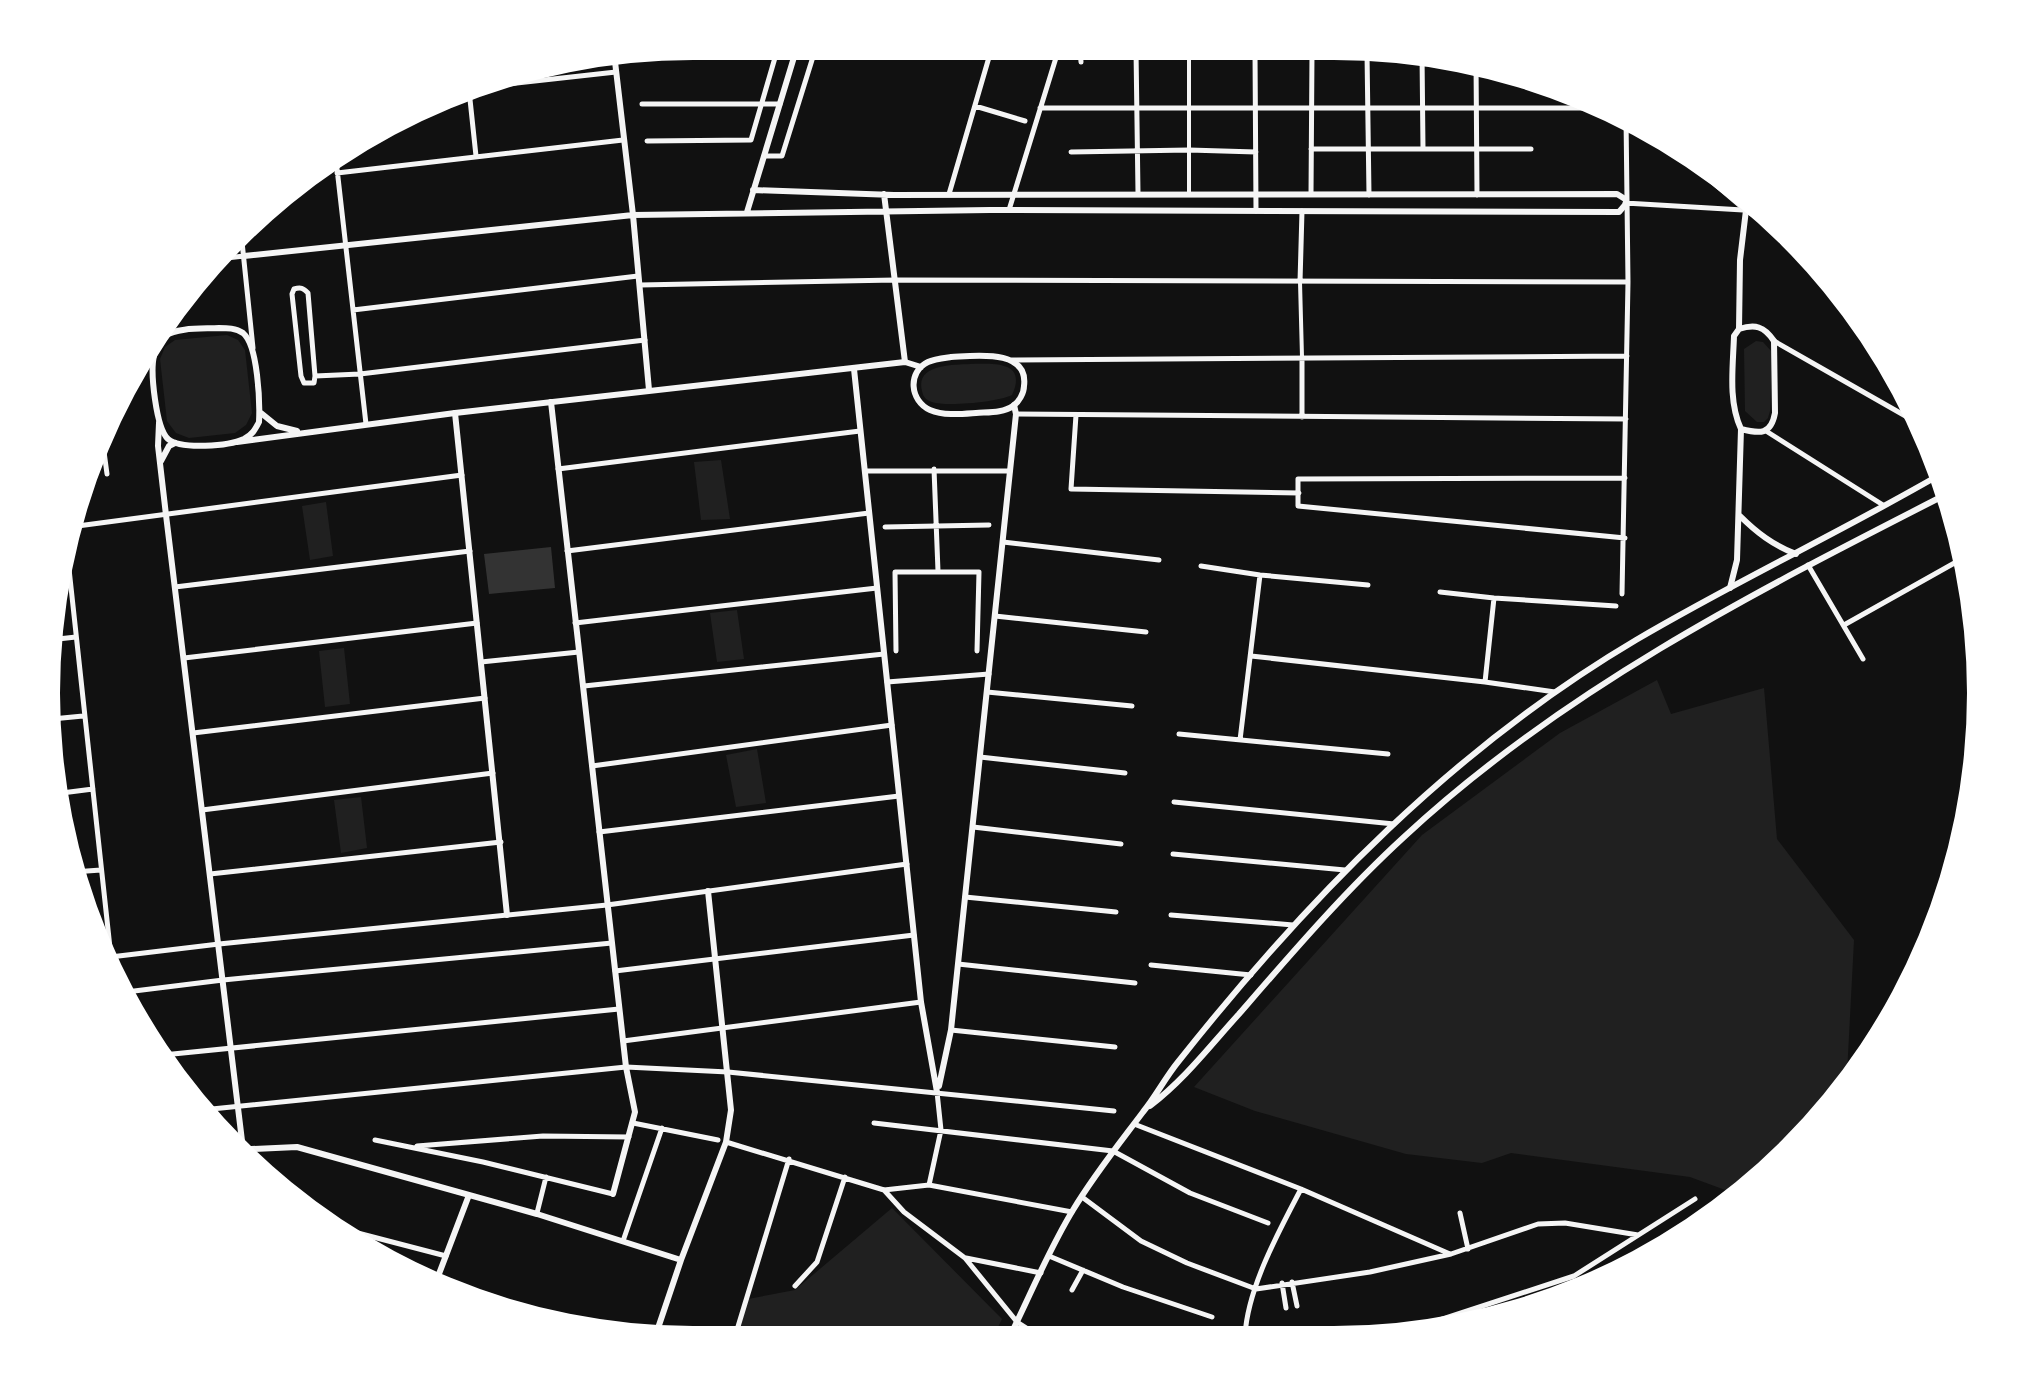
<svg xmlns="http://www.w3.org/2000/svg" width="2027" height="1386" font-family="'Roboto Condensed',sans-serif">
	<rect width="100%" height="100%" fill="#111"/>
	<path fill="#202020" d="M 227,335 L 238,340 L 245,350 L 252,413 L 246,425 L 235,433 L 189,438 L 176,433 L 167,421 L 160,359 L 165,347 L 175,340 Z
		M 1756,341 L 1763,342 L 1772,352 L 1770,411 L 1768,418 L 1764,422 L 1757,422 L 1745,411 L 1744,349 Z
		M 970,364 C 992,364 1028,360 1012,395 C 998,402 947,407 932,402 C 926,400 923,397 922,391 C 915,364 953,365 970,364 Z
		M 721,460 L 730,519 L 701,520 L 694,462 Z
		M 326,502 L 333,556 L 310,560 L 302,506 Z
		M 737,610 L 744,659 L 717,662 L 710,613 Z
		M 344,648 L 350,704 L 325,707 L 319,651 Z
		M 1657,680 L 1671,714 L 1764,688 L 1777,839 L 1854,940 L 1847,1074 L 1794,1153 L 1772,1168 L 1728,1191 L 1690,1177 L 1511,1153 L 1482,1163 L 1406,1154 L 1255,1111 L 1194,1087 L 1422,835 L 1560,733 Z
		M 757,749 L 766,803 L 736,807 L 726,755 Z
		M 361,797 L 367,848 L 341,853 L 334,800 Z
		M 892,1208 L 1002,1319 L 992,1339 L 731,1343 L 743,1300 L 795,1290 Z"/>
	<path fill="#333" d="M 551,547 L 555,588 L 489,594 L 484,554 Z"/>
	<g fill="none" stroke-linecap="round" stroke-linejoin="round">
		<path stroke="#f5f5f5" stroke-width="4" d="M 1189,51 L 1189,193
			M 1300,282 L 1302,357"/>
		<path stroke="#f5f5f5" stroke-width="5" d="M 674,45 L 771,44
			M 1046,48 L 1049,49
			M 1080,49 L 1081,62
			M 1136,50 L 1138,193
			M 1255,52 L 1256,211
			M 1367,53 L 1369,195
			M 1422,54 L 1423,149
			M 1476,61 L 1477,195
			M 473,88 L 616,72
			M 469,90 L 476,156
			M 642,104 L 780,104
			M 975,106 L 1025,121
			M 1040,108 L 1602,108
			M 647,141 L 751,140 L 779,44
			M 1311,149 L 1531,149
			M 335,151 L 366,424
			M 1071,152 L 1189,150 L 1256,152
			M 764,156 L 782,156 L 817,44
			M 312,170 L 330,168 L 329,155
			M 337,173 L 623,140
			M 949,194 L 992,47
			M 1311,194 L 1312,53
			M 1625,203 L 1743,210
			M 1009,210 L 1059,48
			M 241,232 L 253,348
			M 209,260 L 244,256
			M 1300,282 L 1302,211
			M 640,285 L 895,280 L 1628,282
			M 353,310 L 638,276
			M 1774,341 L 1923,426
			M 1302,357 L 1302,417
			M 1012,360 L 1627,356
			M 315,376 L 308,293 C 303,288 301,287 294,289 L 292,294 L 301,376 L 304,383 L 314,383 L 315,376 L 360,374 L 645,340
			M 1016,414 L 1626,419
			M 1076,415 L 1071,489 L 1299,493
			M 101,429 L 107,474
			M 1766,431 L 1883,505
			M 558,469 L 860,431
			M 934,469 L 938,571
			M 865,471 L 1010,471
			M 1625,478 L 1298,479 L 1298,506 L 1625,538
			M 70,527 L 462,475
			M 885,527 L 989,525
			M 66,541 L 111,957
			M 1003,542 L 1159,560
			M 567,551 L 869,513
			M 1808,565 L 1863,659
			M 1201,566 L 1260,575 L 1368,585
			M 175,587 L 470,551
			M 1440,592 L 1494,598 L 1616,606
			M 1622,594 L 1628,282 L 1626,117
			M 995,616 L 1146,632
			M 575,623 L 877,588
			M 1844,625 L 1958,561
			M 49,640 L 76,637
			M 896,651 L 895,572 L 979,572 L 977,651
			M 1251,656 L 1485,682 L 1555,692
			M 184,658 L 477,623
			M 481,662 L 579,652
			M 887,682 L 989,674
			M 1485,682 L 1494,598
			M 584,686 L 884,654
			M 987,692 L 1132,706
			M 52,719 L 83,716
			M 193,733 L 485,698
			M 1179,734 L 1388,754
			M 1240,740 L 1260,575
			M 980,757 L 1125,773
			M 592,766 L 892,725
			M 54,794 L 93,789
			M 1174,802 L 1394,824
			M 202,810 L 493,773
			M 973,827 L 1121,844
			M 599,832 L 899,796
			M 1173,854 L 1345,870
			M 73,872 L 101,870
			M 210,874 L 501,842
			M 965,897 L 1116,912
			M 1171,915 L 1293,925
			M 102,958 L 219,944 L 607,905 L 907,864
			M 958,964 L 1135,983
			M 1151,965 L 1251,975
			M 615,971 L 914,935
			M 118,993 L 223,980 L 612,943
			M 951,1030 L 1115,1047
			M 623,1041 L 921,1002
			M 163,1055 L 619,1009
			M 202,1110 L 626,1067 L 728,1072 L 1114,1111
			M 633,1123 L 718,1140
			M 874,1123 L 1113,1151 L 1190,1193 L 1268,1223
			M 1134,1124 L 1301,1189 L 1450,1254
			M 375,1140 L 483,1162 L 613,1194
			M 726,1142 L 884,1190 L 929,1185 L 1072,1212
			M 417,1146 L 543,1136 L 629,1137
			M 929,1185 L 941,1130 L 937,1092
			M 884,1190 L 904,1212 L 965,1258 L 1017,1322 L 1042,1338
			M 1082,1197 L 1141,1241 L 1187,1263 L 1256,1289 L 1370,1272 L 1451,1254 L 1538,1224 L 1565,1223 L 1638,1235
			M 537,1213 L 546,1177
			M 1460,1213 L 1468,1249
			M 350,1231 L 446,1256
			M 623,1241 L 662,1128
			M 1049,1256 L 1123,1287 L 1212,1317
			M 966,1258 L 1041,1273
			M 1292,1282 L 1297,1306
			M 1282,1283 L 1286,1308
			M 795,1286 L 817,1262 L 845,1177
			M 1072,1290 L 1083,1270
			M 1403,1332 L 1574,1276 L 1695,1199
			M 1245,1335 C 1248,1287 1279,1231 1301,1189
			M 733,1343 L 789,1159"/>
		<path stroke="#f5f5f5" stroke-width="6" d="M 614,53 L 633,215 L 649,390
			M 753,190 L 894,195 L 1617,194 L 1625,199
			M 884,194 L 905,362
			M 747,212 L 798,44
			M 244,256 L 633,215 L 990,210 L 1619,212 L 1625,205
			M 1739,329 L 1740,260 L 1746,210 L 1755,203
			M 854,369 L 921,1002 L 937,1092
			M 551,402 L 626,1067 L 635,1112 L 613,1194
			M 455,413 L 507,915
			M 159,423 L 158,446 L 166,515 L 243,1149
			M 161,461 L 169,446 L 175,443
			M 1739,515 C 1757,533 1773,545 1796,554
			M 1730,588 L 1737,560 L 1741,429 C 1728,401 1733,367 1734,336 L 1739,329 C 1755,324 1764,326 1774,341 L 1775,413 C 1771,435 1760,434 1741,429
			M 939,1086 L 951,1030 L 1010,471 L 1016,414 L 1014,405
			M 231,1150 L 297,1147 L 537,1214 L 681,1260
			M 434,1287 L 469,1195
			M 654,1340 L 681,1260 L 726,1142 L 731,1110 L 708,891"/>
		<path stroke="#f5f5f5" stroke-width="6" d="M 1646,125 L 1746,210 L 1802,244
			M 219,328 C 227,328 236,328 243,333 C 258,345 260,403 259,422 C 255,430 252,435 244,439 C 229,446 181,450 168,439 C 156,428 150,372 154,356 C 155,348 158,341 165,336 C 178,327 203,329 219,328 Z
			M 951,357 C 974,356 1029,348 1024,386 C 1024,393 1019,402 1013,406 C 1003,413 988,412 976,413 C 962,414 944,416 930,410 C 910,401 907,372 928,362 C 934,359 944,358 951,357 Z
			M 261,413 L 277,426 L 297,431
			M 237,442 L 455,413 L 905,362 L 921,367
			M 1150,1106 C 1186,1078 1209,1047 1239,1014 C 1291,954 1345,891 1404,837 C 1562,690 1755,592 1945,495
			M 1009,1338 C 1030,1296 1048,1251 1073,1210 C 1094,1175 1119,1144 1143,1112 C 1156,1096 1165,1078 1178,1062 C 1307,899 1455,747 1636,640 C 1736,581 1841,532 1941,474"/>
	</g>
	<path d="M0 0H2027V1386H0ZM693 60H1334A633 633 0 0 1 1967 693V693A633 633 0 0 1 1334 1326H693A633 633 0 0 1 60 693V693A633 633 0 0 1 693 60Z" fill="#fff" fill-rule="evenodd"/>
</svg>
